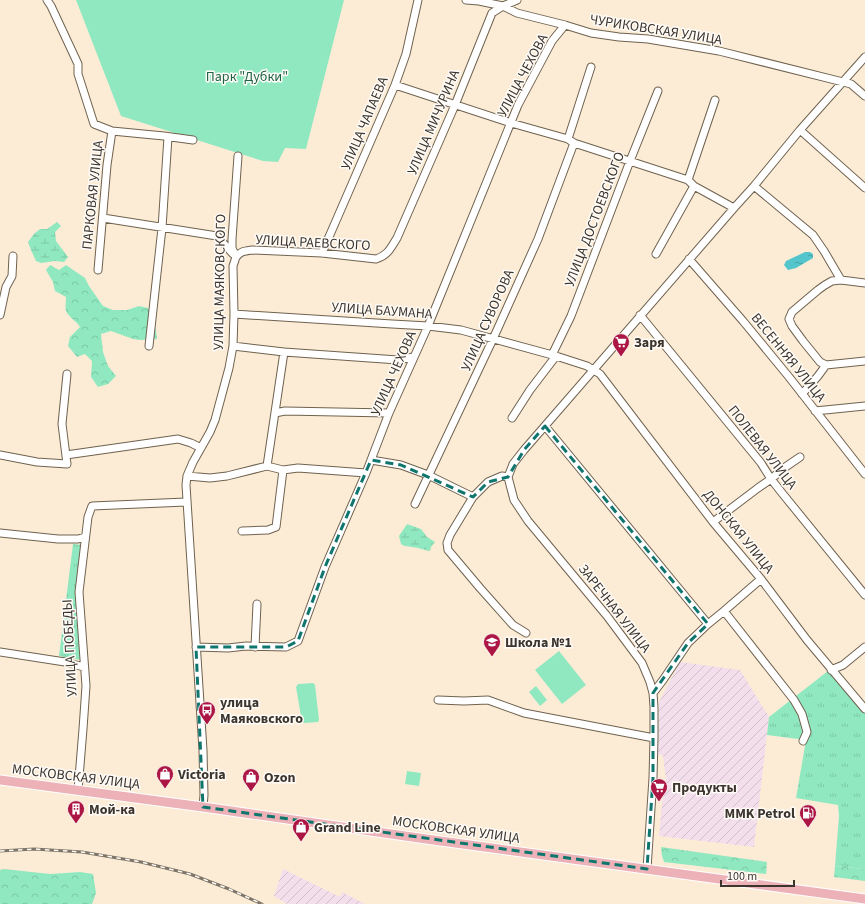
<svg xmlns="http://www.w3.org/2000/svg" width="865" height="904" font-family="'Source Sans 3',sans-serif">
	<defs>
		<pattern id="industrial-furrows" width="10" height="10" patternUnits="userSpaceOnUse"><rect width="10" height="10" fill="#f3deec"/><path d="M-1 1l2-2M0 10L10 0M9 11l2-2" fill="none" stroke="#d1bfcb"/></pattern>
		<pattern id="grass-tufts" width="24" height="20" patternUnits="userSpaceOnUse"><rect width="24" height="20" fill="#90e8c0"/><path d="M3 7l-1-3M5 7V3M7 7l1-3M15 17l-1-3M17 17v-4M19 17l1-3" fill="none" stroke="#7dc8a5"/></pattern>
		<pattern id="forest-crowns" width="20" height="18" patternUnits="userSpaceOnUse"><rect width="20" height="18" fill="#90e8c0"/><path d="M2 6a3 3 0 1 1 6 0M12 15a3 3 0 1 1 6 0" fill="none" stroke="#7dc8a5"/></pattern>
		<pattern id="wetland-marsh" width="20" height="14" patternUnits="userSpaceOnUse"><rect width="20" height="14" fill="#90e8c0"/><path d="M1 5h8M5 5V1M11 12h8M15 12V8" fill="none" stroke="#7dc8a5"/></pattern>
		<pattern id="water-ripples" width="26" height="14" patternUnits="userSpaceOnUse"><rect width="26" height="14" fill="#53c5cc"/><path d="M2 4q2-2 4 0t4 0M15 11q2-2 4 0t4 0" fill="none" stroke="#46a1a6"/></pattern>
	</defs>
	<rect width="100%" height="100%" fill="#fcecd6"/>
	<path fill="url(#industrial-furrows)" d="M 680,662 L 740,670 L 769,717 L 754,847 L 659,836 L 662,803 L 666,781 L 663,755 L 658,755 L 659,702 Z
		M 283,869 L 340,897 L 342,892 L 365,904 L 287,904 L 274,896 Z"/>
	<path fill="url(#grass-tufts)" d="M 73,544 L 83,545 L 77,593 L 81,660 L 59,656 Z
		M 828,671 L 865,712 L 865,869 L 835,866 L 839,816 L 838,805 L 796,798 L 806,740 L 767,735 L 769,717 Z"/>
	<path fill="url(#forest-crowns)" d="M 50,265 L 59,270 L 66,265 L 85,278 L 89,286 L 103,306 L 113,310 L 127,310 L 139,306 L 148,308 L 155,323 L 157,339 L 141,340 L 133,339 L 111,331 L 101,334 L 103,352 L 108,366 L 116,376 L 108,384 L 98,387 L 91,377 L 92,361 L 85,354 L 77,357 L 68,346 L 70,337 L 80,327 C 77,321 69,318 66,311 C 65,308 66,302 66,297 L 55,291 L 53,282 L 46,270 Z
		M 661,847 L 767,862 L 766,874 L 664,862 L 662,856 Z
		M 835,866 L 865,869 L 865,881 L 834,877 Z
		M 4,869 L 50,874 L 80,872 L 93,874 L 96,893 L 92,904 L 0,904 L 0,870 Z"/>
	<path fill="url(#wetland-marsh)" d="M 57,222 L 61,226 L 55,232 L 56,241 L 68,257 L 64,262 L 55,261 L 41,263 L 36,261 L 31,250 L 28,242 L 34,234 L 40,229 L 47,229 Z
		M 407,524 L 421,529 L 427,537 L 435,542 L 431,547 L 430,551 C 423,550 417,547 412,547 C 407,546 405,547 401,544 L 399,536 Z"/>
	<path fill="#90e8c0" d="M 76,0 L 344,0 L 306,149 L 285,148 L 278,162 L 263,161 L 121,116 Z
		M 559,651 L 586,685 L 562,704 L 535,670 Z
		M 313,683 L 315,685 L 319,720 L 318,722 L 304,723 L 302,722 L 296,687 L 298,684 Z
		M 536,686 L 547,700 L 540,706 L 529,692 Z
		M 407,771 L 421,773 L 419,786 L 405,784 Z"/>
	<path fill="url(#water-ripples)" d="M 805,252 L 810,252 L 813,254 L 813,258 L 796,268 L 788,270 L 784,265 L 786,261 Z"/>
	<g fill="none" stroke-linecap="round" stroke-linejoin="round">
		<g stroke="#6f624f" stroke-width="9">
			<path id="minor" d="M 47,0 L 51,6 L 78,64 L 78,74 L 94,124 L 112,131 L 164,136 L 193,140
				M 466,0 L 479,1 L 503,6 L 517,13 L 565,25 L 591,33 L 619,37 L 648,39 L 719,51 L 851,84 L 865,96
				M 395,85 L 511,123 L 568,139 L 574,143 L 688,180 L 694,186 L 734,208
				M 800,130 L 865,188
				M 568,139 L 591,67
				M 688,180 L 715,100
				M 754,186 L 813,235 L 824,251 L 841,280 L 832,281 L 825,285 L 818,290 L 792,312 L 789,319 L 792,326 L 803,341 L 820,362 L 826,365 L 818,376 L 802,394
				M 103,218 L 217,236 L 233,254
				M 322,253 L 395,85 L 406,54 L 418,0
				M 656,254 L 694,186
				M 236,257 C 241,251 244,251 252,250 L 322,253 L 376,259 C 388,255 390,249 397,238 L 455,105 L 492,13 L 503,6 L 517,0
				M 689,259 L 743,321 L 789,377 L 865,474
				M 98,270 L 107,165 L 112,131
				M 841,280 L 865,283
				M 234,314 L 392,324 L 428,326 L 461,330 L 556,356 L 587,366 L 600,374 L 713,522 L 761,579 L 807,640 L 865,709
				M 0,315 L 6,287 L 12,276 L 13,256
				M 640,315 L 761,463 L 771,479 L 782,493 L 865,595
				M 149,346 L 162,228 L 168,137
				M 233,346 L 284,352 L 398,360 L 413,357
				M 552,355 L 571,316 L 630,161 L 658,91
				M 826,365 L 865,361
				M 815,411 L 865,406
				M 275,413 L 285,411 L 389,413
				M 512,418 L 530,390 L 556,356
				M 545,426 L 708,624
				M 0,455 L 37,462 L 67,464 L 62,424 L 67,374
				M 66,455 L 178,439 L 191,443 L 201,448
				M 371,460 L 401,465 L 428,475 L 473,497
				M 267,466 L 284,352
				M 187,476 L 210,478 L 227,476 L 267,466 L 283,470 L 298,468 L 366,473
				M 508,477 L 513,464 L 524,450 L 734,208 L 754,186 L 800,130 L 865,57
				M 508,477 L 514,500 L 528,521 L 607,616 L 642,663 L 650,682 L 653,693 L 654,707 L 654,738 L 653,778 L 647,869
				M 508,477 L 502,476 L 488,482 L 473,497 L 450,535 L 447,543 L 448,550 L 480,588 L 513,625 L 526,633
				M 415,504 L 493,339 L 538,239 L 574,143
				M 713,522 L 758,488 L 771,479 L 784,468 L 800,457
				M 242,531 L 268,530 L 276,527 L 283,470
				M 0,533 L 58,539 L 78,539 L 85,537
				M 724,611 L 794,700 L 802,714 L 807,732 L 803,741
				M 196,647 L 228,648 L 246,646 L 286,647 L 298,641 L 325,567 L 366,473 L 389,413 L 428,326 L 518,105 L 552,41 L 565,25
				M 255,647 L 257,604
				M 0,652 L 65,662 L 84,667
				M 831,670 L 843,665 L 865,647
				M 653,693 L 663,680 L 688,643 L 708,624 L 724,611 L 761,579
				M 438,700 L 464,701 L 488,700 L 524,713 L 654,738
				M 78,790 L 83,729 L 86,686 L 79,592 L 88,517 L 92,506 L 186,502
				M 203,807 L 204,795 L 203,750 L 186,485 L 187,476 L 193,462 L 210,432 L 215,420 L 229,368 L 233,346 L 234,314 L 233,266 L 236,257 L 232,248 L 232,239 L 238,156"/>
		</g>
		<g stroke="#fff" stroke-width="11">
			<path id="major" d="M 0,780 L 203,807 L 426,839 L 865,899"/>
		</g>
		<use href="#minor" stroke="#fff" stroke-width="7"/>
		<use href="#major" stroke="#ecb2b7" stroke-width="9"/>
		<g stroke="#7e7467" stroke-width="3">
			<path id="rail" d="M 0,851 L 34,849 L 82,852 L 141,862 L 190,874 L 229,889 L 262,904"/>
		</g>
		<use href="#rail" stroke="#fffbf7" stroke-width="1.5" stroke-dasharray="4.5" stroke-linecap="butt"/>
	</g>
	<path fill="none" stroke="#0f766e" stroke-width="3" stroke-dasharray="8 5" stroke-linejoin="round" d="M 545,426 L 708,624 L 688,643 L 653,693 L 653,778 L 647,869 L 203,807 L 196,647 L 286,647 L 298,641 L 325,567 L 371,460 L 401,465 L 473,497 L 488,482 L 508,477 L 524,450 Z"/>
	<defs>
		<g id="supermarket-pin" transform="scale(0.9)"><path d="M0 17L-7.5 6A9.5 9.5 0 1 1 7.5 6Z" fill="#ab1645" stroke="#fffbf7"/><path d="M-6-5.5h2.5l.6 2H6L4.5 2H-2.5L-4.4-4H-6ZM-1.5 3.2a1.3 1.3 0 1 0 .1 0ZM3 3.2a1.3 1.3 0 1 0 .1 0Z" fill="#fff"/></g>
		<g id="school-pin" transform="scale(0.9)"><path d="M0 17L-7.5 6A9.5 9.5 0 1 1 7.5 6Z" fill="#ab1645" stroke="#fffbf7"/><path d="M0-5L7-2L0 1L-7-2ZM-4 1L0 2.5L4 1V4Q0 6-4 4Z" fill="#fff"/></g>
		<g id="bus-pin" transform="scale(0.9)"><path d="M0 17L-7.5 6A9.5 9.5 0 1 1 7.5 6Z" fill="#ab1645" stroke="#fffbf7"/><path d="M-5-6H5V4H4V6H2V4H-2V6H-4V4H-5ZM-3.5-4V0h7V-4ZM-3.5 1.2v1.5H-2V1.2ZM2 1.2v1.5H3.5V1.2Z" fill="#fff"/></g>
		<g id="shop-pin" transform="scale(0.9)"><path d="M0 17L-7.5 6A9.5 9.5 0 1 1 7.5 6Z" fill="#ab1645" stroke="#fffbf7"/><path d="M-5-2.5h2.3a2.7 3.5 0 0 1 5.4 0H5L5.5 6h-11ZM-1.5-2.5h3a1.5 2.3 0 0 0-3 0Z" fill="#fff"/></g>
		<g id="building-pin" transform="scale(0.9)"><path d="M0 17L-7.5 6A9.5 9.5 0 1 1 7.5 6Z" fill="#ab1645" stroke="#fffbf7"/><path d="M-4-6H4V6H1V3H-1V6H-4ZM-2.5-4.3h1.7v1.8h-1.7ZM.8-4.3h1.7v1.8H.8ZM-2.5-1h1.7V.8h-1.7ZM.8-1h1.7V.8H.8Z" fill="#fff"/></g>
		<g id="fuel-pin" transform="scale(0.9)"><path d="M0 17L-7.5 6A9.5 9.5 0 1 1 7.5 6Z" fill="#ab1645" stroke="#fffbf7"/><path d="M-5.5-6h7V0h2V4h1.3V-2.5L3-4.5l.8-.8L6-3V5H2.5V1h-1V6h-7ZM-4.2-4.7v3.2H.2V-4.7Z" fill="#fff"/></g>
	</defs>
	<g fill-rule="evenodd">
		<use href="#supermarket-pin" x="621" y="342"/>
		<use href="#school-pin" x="492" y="642"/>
		<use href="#bus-pin" x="207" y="710"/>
		<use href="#shop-pin" x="165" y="774"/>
		<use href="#shop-pin" x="251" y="777"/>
		<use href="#supermarket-pin" x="659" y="787"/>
		<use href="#building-pin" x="76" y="809"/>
		<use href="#fuel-pin" x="808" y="813"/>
		<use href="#shop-pin" x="301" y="827"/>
	</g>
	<g text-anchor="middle" stroke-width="3" stroke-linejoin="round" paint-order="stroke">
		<g font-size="14" fill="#3b352d" stroke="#fffbf7">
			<text transform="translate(656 29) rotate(9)" y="5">ЧУРИКОВСКАЯ УЛИЦА</text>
			<text transform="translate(522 75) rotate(-62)" y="5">УЛИЦА ЧЕХОВА</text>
			<text transform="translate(433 122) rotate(-67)" y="5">УЛИЦА МИЧУРИНА</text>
			<text transform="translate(364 123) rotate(-67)" y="5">УЛИЦА ЧАПАЕВА</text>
			<text transform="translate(92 195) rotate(-84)" y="5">ПАРКОВАЯ УЛИЦА</text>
			<text transform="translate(594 219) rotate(-69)" y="5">УЛИЦА ДОСТОЕВСКОГО</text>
			<text transform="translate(313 242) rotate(3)" y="5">УЛИЦА РАЕВСКОГО</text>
			<text transform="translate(219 282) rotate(-89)" y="5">УЛИЦА МАЯКОВСКОГО</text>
			<text transform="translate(382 310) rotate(4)" y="5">УЛИЦА БАУМАНА</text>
			<text transform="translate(487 320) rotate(-66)" y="5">УЛИЦА СУВОРОВА</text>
			<text transform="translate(789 357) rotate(51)" y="5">ВЕСЕННЯЯ УЛИЦА</text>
			<text transform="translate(393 373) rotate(-66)" y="5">УЛИЦА ЧЕХОВА</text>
			<text transform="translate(763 447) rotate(52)" y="5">ПОЛЕВАЯ УЛИЦА</text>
			<text transform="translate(739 531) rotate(51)" y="5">ДОНСКАЯ УЛИЦА</text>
			<text transform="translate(615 608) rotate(52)" y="5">ЗАРЕЧНАЯ УЛИЦА</text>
			<text transform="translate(69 648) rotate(-93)" y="5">УЛИЦА ПОБЕДЫ</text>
			<text transform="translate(76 776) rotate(7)" y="5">МОСКОВСКАЯ УЛИЦА</text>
			<text transform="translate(456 829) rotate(8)" y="5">МОСКОВСКАЯ УЛИЦА</text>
		</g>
		<g font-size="14" fill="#206248" stroke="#fffbf7">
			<text x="247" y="81">Парк "Дубки"</text>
		</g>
		<g font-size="14" font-weight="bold" fill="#3b352d" stroke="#fffbf7" text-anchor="start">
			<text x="634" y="347">Заря</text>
			<text x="505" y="647">Школа №1</text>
			<text x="220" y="707">улица<tspan x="220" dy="16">Маяковского</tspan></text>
			<text x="178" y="779">Victoria</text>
			<text x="264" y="782">Ozon</text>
			<text x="672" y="792">Продукты</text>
			<text x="89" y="814">Мой-ка</text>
			<text x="795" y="818" text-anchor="end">MMK Petrol</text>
			<text x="314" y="832">Grand Line</text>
		</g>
	</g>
	<path d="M721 880v6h73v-6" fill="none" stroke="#3b352d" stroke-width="2"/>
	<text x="727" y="880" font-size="12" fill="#3b352d" stroke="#fffbf7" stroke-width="3" paint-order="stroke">100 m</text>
</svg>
